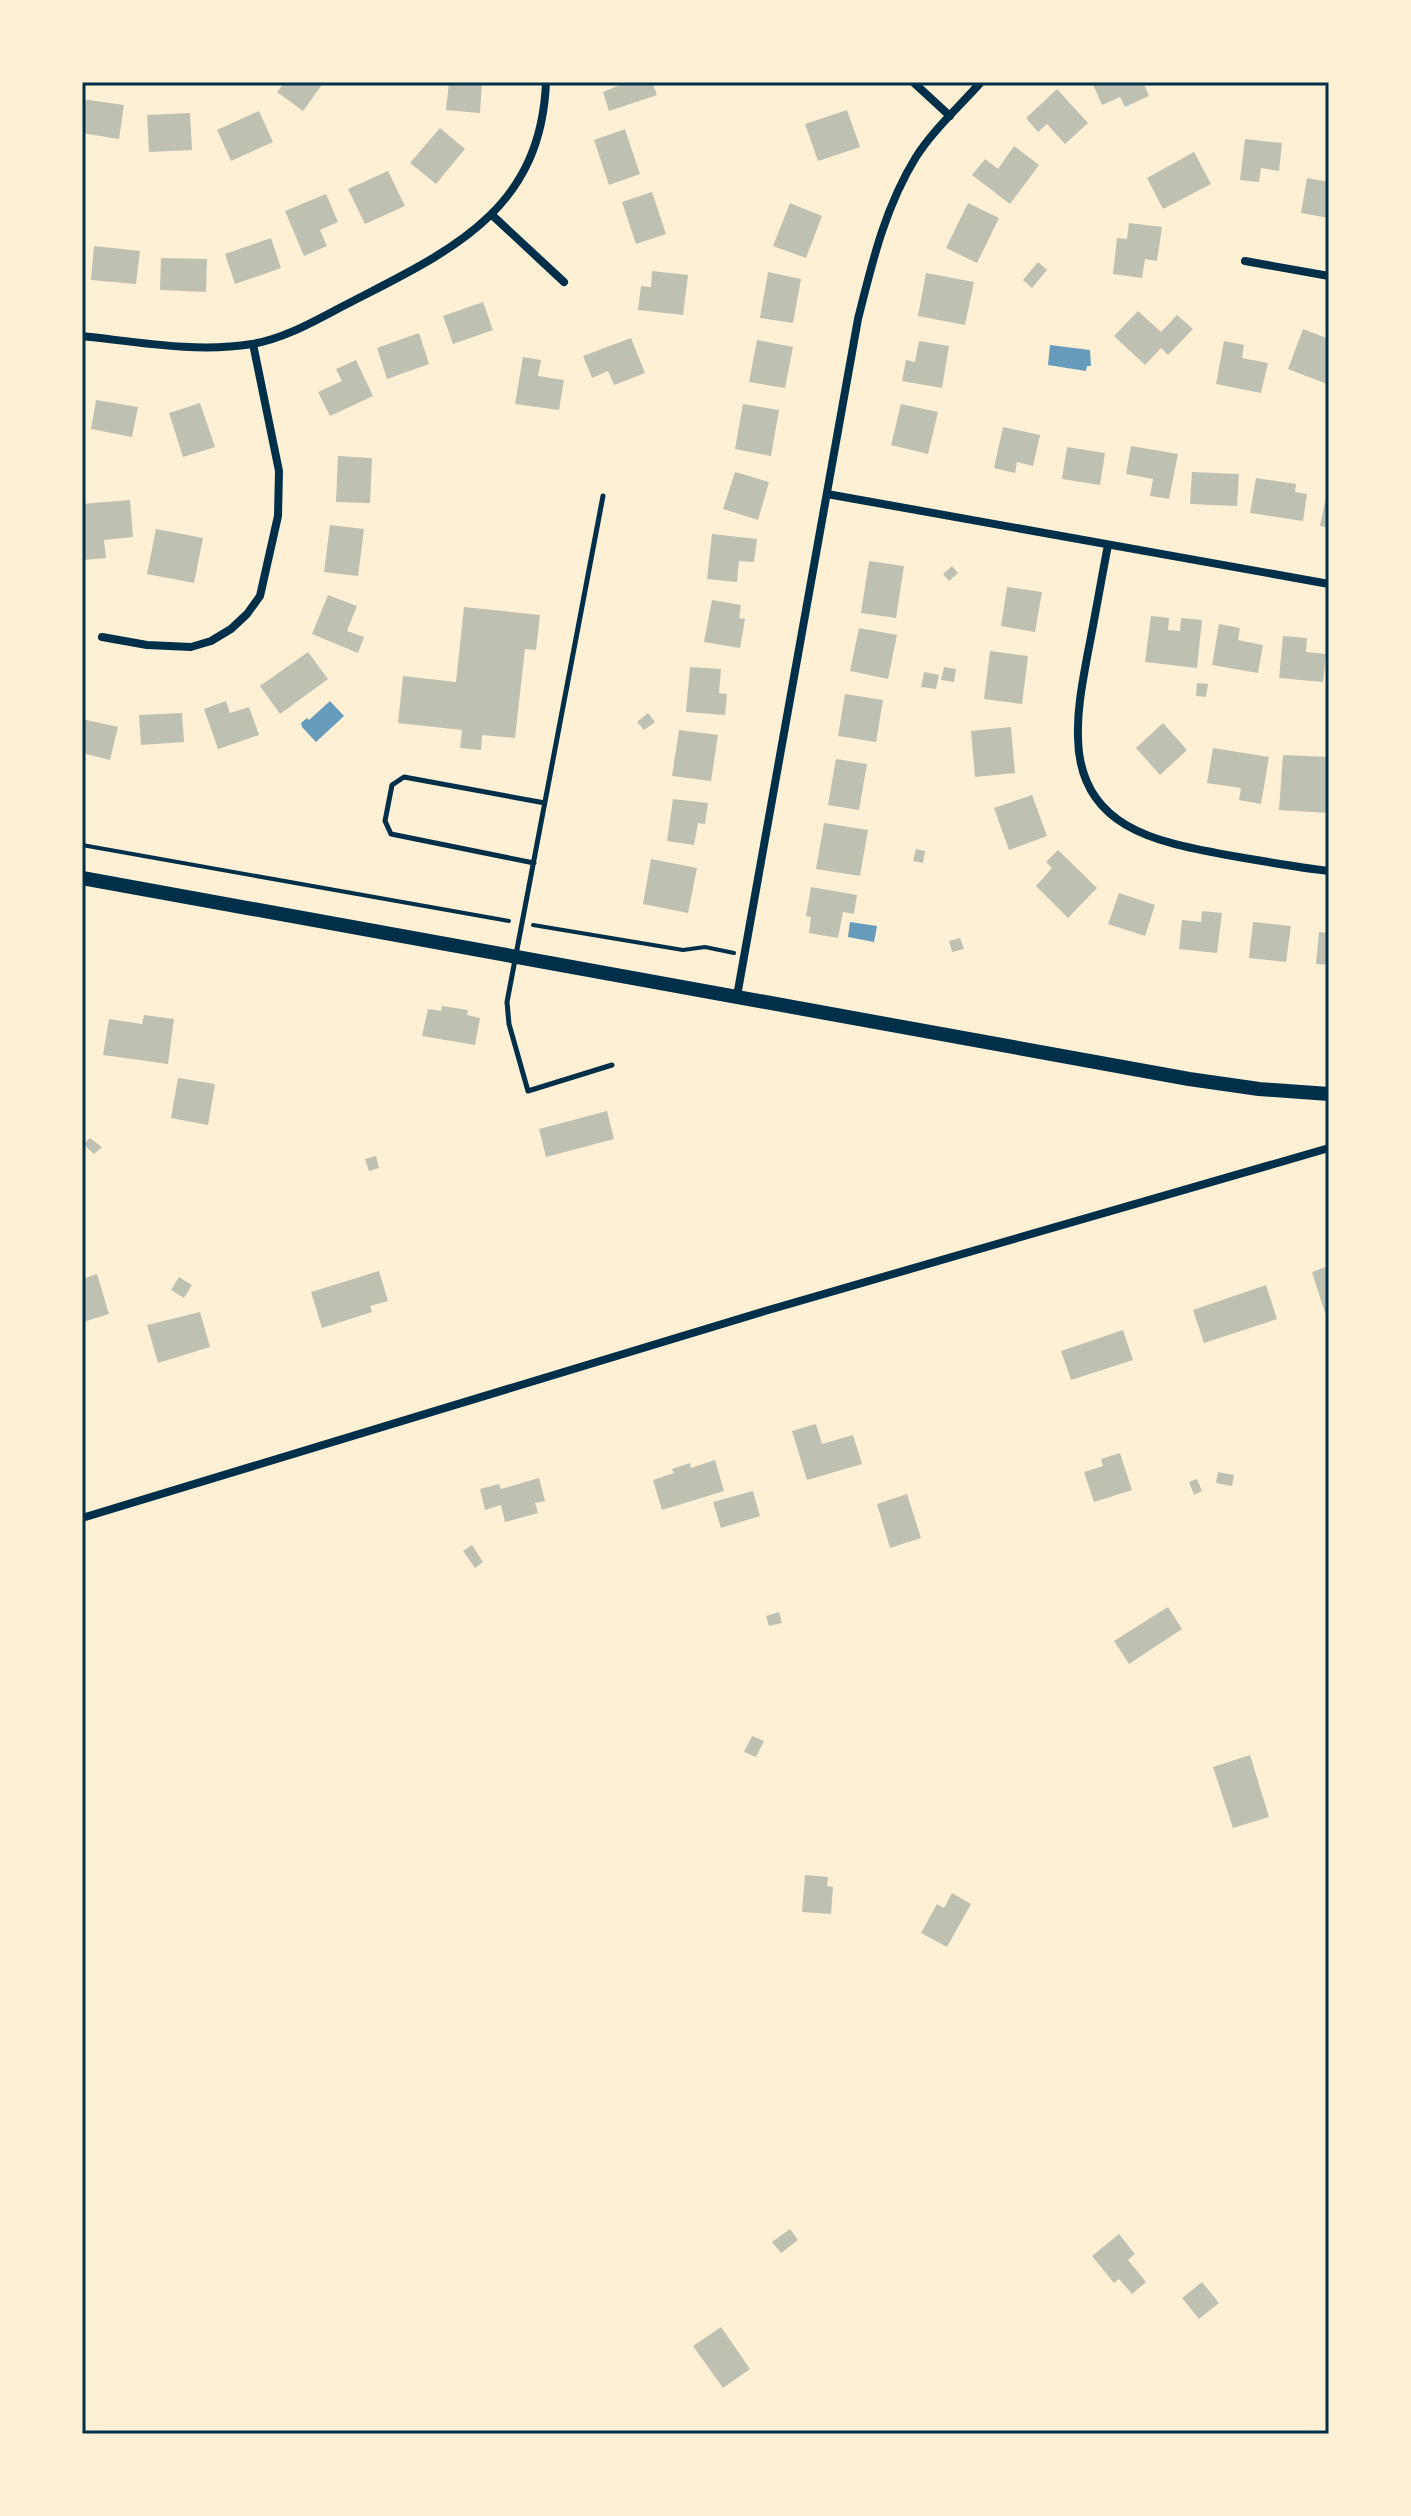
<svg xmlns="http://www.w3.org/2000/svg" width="1411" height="2516" font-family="'Fira Sans',sans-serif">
	<rect width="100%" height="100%" fill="#fdf0d5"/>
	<path fill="#669bbc" d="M 1050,345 L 1090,350 L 1091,366 L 1087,366 L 1086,371 L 1048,365 Z
		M 330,701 L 344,716 L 316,742 L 302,727 L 301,723 L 307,718 L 309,720 Z
		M 850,922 L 877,926 L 874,942 L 848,937 Z"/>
	<path fill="#bec0b2" d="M 285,82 L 324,82 L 303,111 L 277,92 Z
		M 449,82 L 482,82 L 480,113 L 446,110 Z
		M 619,82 L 652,82 L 657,95 L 609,111 L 603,92 L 620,85 Z
		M 1092,82 L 1143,82 L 1149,96 L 1125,107 L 1120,97 L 1102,105 Z
		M 1057,89 L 1088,123 L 1065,144 L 1047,124 L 1038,132 L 1026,118 Z
		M 82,99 L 124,105 L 119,139 L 82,133 Z
		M 847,110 L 860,147 L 818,161 L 805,124 Z
		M 259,111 L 273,142 L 231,161 L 217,130 Z
		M 190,113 L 192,150 L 149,152 L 147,115 Z
		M 440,128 L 465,149 L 436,184 L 410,163 Z
		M 625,129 L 640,174 L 609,185 L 594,140 Z
		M 1245,139 L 1282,143 L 1279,171 L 1261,168 L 1259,182 L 1240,180 Z
		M 1014,146 L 1039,165 L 1010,204 L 972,175 L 985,159 L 998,169 Z
		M 1194,152 L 1211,184 L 1163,209 L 1147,178 Z
		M 388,171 L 405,206 L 365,224 L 348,189 Z
		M 1307,178 L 1329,182 L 1329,218 L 1301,213 Z
		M 652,192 L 666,234 L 636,244 L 622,202 Z
		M 326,194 L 338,222 L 320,230 L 327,246 L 304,256 L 285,211 Z
		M 790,203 L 822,216 L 806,258 L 773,246 Z
		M 968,203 L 999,218 L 977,263 L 946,248 Z
		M 1129,223 L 1162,227 L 1157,261 L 1145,259 L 1142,278 L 1113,274 L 1117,238 L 1127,239 Z
		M 271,238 L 281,268 L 235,284 L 225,254 Z
		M 94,246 L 140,251 L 136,284 L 91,280 Z
		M 161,258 L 207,259 L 206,292 L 160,290 Z
		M 1038,262 L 1047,270 L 1032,288 L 1023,280 Z
		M 652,271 L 688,275 L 683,315 L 638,310 L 641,286 L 651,287 Z
		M 768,272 L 801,279 L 793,323 L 760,318 Z
		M 926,273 L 974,282 L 965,325 L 918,316 Z
		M 483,302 L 493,330 L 453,344 L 443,316 Z
		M 1138,311 L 1161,332 L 1177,315 L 1193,329 L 1168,355 L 1161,348 L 1145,365 L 1114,336 Z
		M 1303,329 L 1329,339 L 1327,384 L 1288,369 Z
		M 419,333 L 429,364 L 387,379 L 377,348 Z
		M 631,338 L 645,373 L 614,385 L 608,371 L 592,378 L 583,356 Z
		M 757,340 L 793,347 L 785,388 L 749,382 Z
		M 919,341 L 949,346 L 942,388 L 902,381 L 906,360 L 915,362 Z
		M 1224,341 L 1244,345 L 1242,358 L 1268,363 L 1261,393 L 1216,384 Z
		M 523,357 L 541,360 L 538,376 L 564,380 L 559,410 L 515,404 Z
		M 356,360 L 373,396 L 330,416 L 318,392 L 342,381 L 336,369 Z
		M 96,400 L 138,407 L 132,437 L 91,429 Z
		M 200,403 L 215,447 L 183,457 L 169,413 Z
		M 743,404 L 779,410 L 771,456 L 735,449 Z
		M 901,404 L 938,412 L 928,454 L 891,445 Z
		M 1003,427 L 1040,435 L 1033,466 L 1017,462 L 1015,473 L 994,468 Z
		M 1131,446 L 1178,454 L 1169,499 L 1150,496 L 1153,479 L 1126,474 Z
		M 1067,447 L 1105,453 L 1100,485 L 1062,479 Z
		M 338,456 L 372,458 L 370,503 L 336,502 Z
		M 735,472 L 769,482 L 758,520 L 723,509 Z
		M 1192,472 L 1239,474 L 1237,506 L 1190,504 Z
		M 1256,478 L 1296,484 L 1295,492 L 1307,494 L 1303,521 L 1250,513 Z
		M 1328,487 L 1329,487 L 1329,528 L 1320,526 Z
		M 130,500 L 133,537 L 104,540 L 106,558 L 83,560 L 82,504 Z
		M 330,525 L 364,529 L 358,576 L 324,572 Z
		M 156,529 L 203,538 L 194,583 L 147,574 Z
		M 712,534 L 757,539 L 754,562 L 739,561 L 737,582 L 707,579 Z
		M 869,561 L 904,566 L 896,618 L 861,613 Z
		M 952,566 L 958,573 L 949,581 L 943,574 Z
		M 1007,587 L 1042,592 L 1035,632 L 1001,626 Z
		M 328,595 L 357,606 L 347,631 L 364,637 L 358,653 L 312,634 Z
		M 712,600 L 741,605 L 739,618 L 745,619 L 740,648 L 704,642 Z
		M 464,607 L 540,615 L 536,650 L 525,649 L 515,738 L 482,735 L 481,750 L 460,748 L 462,730 L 398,723 L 403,676 L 456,682 Z
		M 1151,616 L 1169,618 L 1168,630 L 1180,631 L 1181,618 L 1202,620 L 1197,668 L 1145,662 Z
		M 1219,624 L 1240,628 L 1238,640 L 1263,645 L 1258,673 L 1212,665 Z
		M 859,628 L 897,635 L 888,679 L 850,671 Z
		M 1283,636 L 1307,638 L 1306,652 L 1326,654 L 1323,682 L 1279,678 Z
		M 990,651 L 1028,656 L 1022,704 L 984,699 Z
		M 308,652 L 328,679 L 280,714 L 260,686 Z
		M 690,667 L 721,669 L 719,693 L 727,694 L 725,715 L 686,712 Z
		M 944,667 L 956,669 L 954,682 L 941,680 Z
		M 924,672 L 939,675 L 936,689 L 921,687 Z
		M 1197,683 L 1208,684 L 1206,697 L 1196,696 Z
		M 845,694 L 883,700 L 876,742 L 838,736 Z
		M 226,701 L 230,713 L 249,707 L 259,735 L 218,749 L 204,709 Z
		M 182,713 L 184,742 L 141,745 L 139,715 Z
		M 648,713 L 655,722 L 644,730 L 637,722 Z
		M 82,719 L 118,727 L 110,760 L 82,753 Z
		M 1163,723 L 1187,750 L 1160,775 L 1136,748 Z
		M 1011,727 L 1015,773 L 975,777 L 971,731 Z
		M 679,730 L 718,735 L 711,781 L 672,776 Z
		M 1213,748 L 1269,757 L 1261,804 L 1239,800 L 1241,788 L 1207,783 Z
		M 1283,755 L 1329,757 L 1329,813 L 1279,810 Z
		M 836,759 L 867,764 L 859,810 L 828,805 Z
		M 1032,795 L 1047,836 L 1009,850 L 994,808 Z
		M 673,799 L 708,803 L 705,824 L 698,823 L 694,845 L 667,841 Z
		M 824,823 L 868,830 L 860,876 L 816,869 Z
		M 916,849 L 925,851 L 923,863 L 913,861 Z
		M 1058,850 L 1097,888 L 1068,918 L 1036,886 L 1052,868 L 1046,862 Z
		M 651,859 L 697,868 L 688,913 L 643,904 Z
		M 811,887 L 857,895 L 854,914 L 843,912 L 838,938 L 809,933 L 811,917 L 806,916 Z
		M 1119,893 L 1155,905 L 1145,936 L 1108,924 Z
		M 1202,911 L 1222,913 L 1217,953 L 1179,949 L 1182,920 L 1201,922 Z
		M 1253,922 L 1291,926 L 1286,962 L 1249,958 Z
		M 1319,932 L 1329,933 L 1329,965 L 1316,964 Z
		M 960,938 L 964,949 L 952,952 L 949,941 Z
		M 442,1006 L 468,1010 L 467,1015 L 480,1018 L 475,1045 L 422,1036 L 428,1009 L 441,1011 Z
		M 144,1015 L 174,1019 L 168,1064 L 103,1055 L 109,1019 L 142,1024 Z
		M 178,1078 L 215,1084 L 208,1125 L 171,1118 Z
		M 607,1111 L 614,1139 L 546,1157 L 539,1129 Z
		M 90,1138 L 102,1147 L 94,1154 L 83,1144 Z
		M 376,1156 L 379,1168 L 369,1171 L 365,1159 Z
		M 1329,1266 L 1329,1322 L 1328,1322 L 1312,1272 Z
		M 379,1271 L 388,1301 L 370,1306 L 372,1312 L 322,1328 L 311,1292 Z
		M 97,1274 L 109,1314 L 83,1322 L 82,1279 Z
		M 179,1277 L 192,1285 L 184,1298 L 171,1290 Z
		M 1266,1285 L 1277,1319 L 1204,1343 L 1193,1310 Z
		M 200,1312 L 210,1347 L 158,1363 L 147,1325 Z
		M 1123,1330 L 1133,1360 L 1071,1380 L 1061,1351 Z
		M 816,1424 L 822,1444 L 853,1435 L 862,1464 L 807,1480 L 792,1431 Z
		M 1120,1453 L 1132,1490 L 1094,1502 L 1084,1472 L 1103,1466 L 1101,1459 Z
		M 715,1460 L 724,1491 L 662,1510 L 653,1480 L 674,1473 L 672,1469 L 690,1463 L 691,1468 Z
		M 1218,1472 L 1234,1475 L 1232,1486 L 1216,1483 Z
		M 539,1478 L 545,1501 L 535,1503 L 538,1513 L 505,1522 L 501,1505 L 485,1510 L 480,1489 L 499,1484 L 501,1489 Z
		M 1197,1479 L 1202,1491 L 1194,1495 L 1189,1482 Z
		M 753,1491 L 760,1516 L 721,1528 L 713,1502 Z
		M 907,1494 L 921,1538 L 890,1548 L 877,1504 Z
		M 472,1545 L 483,1562 L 475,1568 L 463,1551 Z
		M 1168,1607 L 1182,1629 L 1129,1664 L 1114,1641 Z
		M 779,1612 L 782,1623 L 769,1626 L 766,1616 Z
		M 752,1736 L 764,1741 L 756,1757 L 744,1752 Z
		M 1250,1755 L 1269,1817 L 1233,1828 L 1213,1767 Z
		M 805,1875 L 828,1877 L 827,1886 L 833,1887 L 831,1914 L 802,1912 Z
		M 952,1893 L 971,1904 L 947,1947 L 921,1933 L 937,1904 L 944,1908 Z
		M 790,2229 L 798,2240 L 781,2253 L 772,2242 Z
		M 1119,2234 L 1135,2254 L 1128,2260 L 1146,2282 L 1132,2294 L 1119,2279 L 1114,2283 L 1092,2256 Z
		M 1202,2282 L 1219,2303 L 1199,2319 L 1182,2298 Z
		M 721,2327 L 750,2369 L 723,2388 L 693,2346 Z"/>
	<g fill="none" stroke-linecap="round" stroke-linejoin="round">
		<path stroke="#003049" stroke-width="4" d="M 82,845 L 509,921
			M 533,925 L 683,950 L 705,947 L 734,953"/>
		<path stroke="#003049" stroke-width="5" d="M 603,496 L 507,1002 L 509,1024 L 528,1091 L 612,1065
			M 534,863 L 391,834 L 385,821 L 392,785 L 404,777 L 545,803"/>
		<path stroke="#003049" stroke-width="8" d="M 913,82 L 950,116
			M 492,215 L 564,282
			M 1245,261 L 1329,276
			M 82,336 C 138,342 196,353 252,344 C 288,338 321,317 353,301 C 452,250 541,210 546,82
			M 827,494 L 1329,584
			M 1108,545 C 1101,581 1095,617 1088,652 C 1083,680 1077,708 1078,737 C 1079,827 1155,842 1227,855 C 1261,861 1295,867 1329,871
			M 102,637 L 147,645 L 191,647 L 211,641 L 231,629 L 247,614 L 260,596 L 278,516 L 279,471 L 253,344
			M 737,996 L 858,319 C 872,263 885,207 916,157 C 933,130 960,106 981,82
			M 82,1518 L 765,1311 L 1329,1148"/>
		<path stroke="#003049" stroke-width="14" d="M 82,878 L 1189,1079 L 1259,1089 L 1329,1094"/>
	</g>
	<rect width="1411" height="2516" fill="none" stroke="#fdf0d5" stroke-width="168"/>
	<rect x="84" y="84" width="1243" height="2348" fill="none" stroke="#003049" stroke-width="3"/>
</svg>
